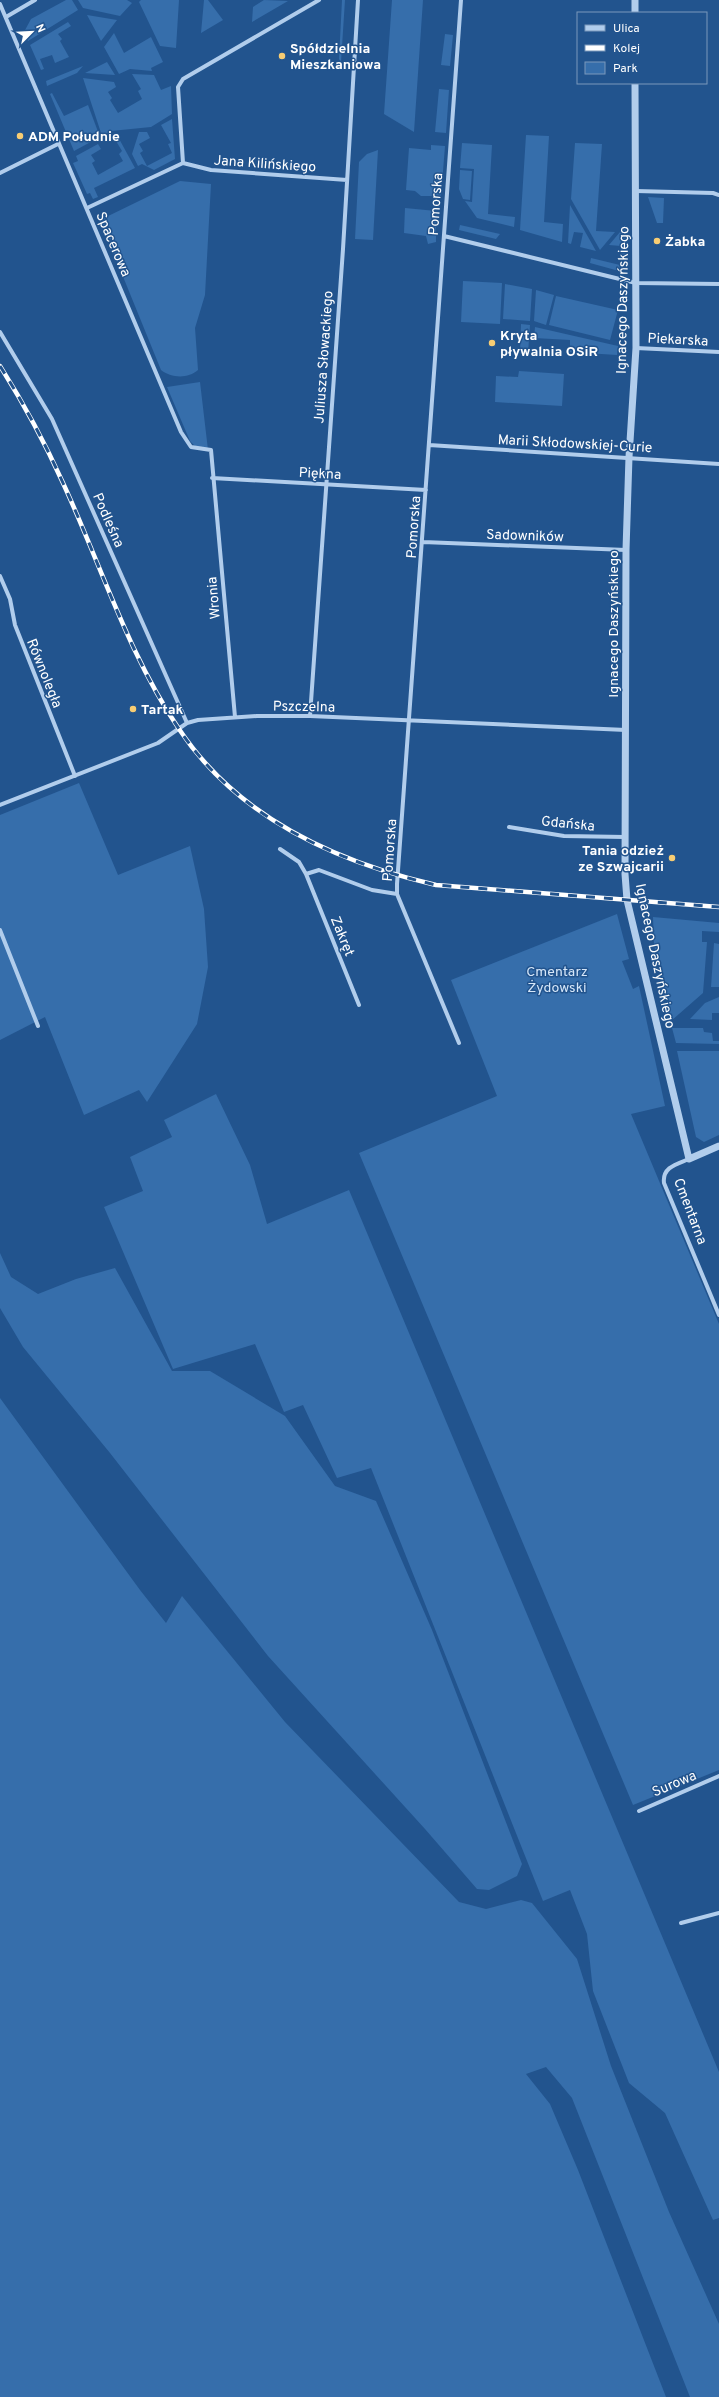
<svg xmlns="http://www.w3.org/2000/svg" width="719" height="2397" font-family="Overpass,sans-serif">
	<rect width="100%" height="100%" fill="#22548e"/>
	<path fill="#366eab" d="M 66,0 L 72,0 L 78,10 L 28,41 L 24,32 L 31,19 Z
		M 78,0 L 127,0 L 132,3 L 120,16 L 83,8 Z
		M 141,0 L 179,0 L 176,48 L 160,46 L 139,2 Z
		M 204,0 L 208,0 L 223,20 L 201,33 Z
		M 264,0 L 288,1 L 252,22 L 253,7 Z
		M 342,0 L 345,0 L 341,62 L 348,63 L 344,67 L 339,59 Z
		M 392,0 L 423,0 L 414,132 L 384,114 Z
		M 87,15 L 117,20 L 101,41 Z
		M 68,22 L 71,26 L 58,34 L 62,39 L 60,41 L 69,57 L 55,63 L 52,55 L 40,59 L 44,69 L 41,70 L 30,45 Z
		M 114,33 L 124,53 L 151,37 L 163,62 L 151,68 L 152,71 L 130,69 L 119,74 L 104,47 Z
		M 445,34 L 453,35 L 450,66 L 441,65 Z
		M 107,62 L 115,75 L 85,73 Z
		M 83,66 L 77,73 L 47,86 L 46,81 Z
		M 132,74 L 154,75 L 161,90 L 171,86 L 172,114 L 151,127 L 111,131 L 102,136 L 83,78 L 114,82 L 116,87 L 108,92 L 112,98 L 110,100 L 118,113 L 142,99 L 138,91 L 141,89 Z
		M 439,89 L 449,90 L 446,133 L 435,132 Z
		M 52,93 L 64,116 L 88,105 L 100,137 L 74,151 L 50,94 Z
		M 172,119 L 175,159 L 154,170 L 142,164 L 138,166 L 132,154 L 139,132 L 147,132 L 150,138 L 139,144 L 143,151 L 140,153 L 147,166 L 172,153 L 168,144 L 171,143 L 161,125 Z
		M 117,135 L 135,168 L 94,188 L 98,197 L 93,199 L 90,193 L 87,194 L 73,163 L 78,161 L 76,156 L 98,144 L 101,149 L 91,155 L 95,161 L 92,163 L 98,175 L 123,161 L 119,154 L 122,151 L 113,136 Z
		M 526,135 L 549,136 L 544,222 L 563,224 L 562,242 L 520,230 Z
		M 462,143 L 492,145 L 488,214 L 515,217 L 514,227 L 477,218 L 465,201 L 472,202 L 474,169 L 460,168 Z
		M 575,143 L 602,144 L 596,231 L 615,232 L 600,250 L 571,199 Z
		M 431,145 L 445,146 L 441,196 L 421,196 L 415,191 L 406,190 L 409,148 L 431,150 Z
		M 378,150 L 373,240 L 355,239 L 359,162 L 367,154 Z
		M 460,170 L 472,171 L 470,200 L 463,199 L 459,189 Z
		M 180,181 L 211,184 L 205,295 L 195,328 L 198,370 C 188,379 171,378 161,370 L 100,220 Z
		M 648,197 L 664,198 L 663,223 L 657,223 Z
		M 570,205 L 596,251 L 580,247 L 583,233 L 574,232 L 571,244 L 568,243 Z
		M 405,208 L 436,211 L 436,242 L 428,244 L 426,236 L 404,233 Z
		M 460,225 L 500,234 L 496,239 L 459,230 Z
		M 626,225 L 625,257 L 620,256 L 621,246 L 609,245 Z
		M 591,258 L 620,265 L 619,271 L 590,263 Z
		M 463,281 L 502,283 L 500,324 L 461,322 Z
		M 505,284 L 532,289 L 530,321 L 503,319 Z
		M 536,290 L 554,295 L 546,325 L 534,321 Z
		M 556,296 L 618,310 L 610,340 L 549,325 Z
		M 521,324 L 530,325 L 528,353 L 520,352 Z
		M 535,327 L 618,346 L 617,355 L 570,352 L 570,340 L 534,338 Z
		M 519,371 L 564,374 L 562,406 L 495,402 L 496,376 L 518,377 Z
		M 200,382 L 208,450 L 195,446 L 190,441 L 167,387 Z
		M 79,783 L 118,875 L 190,846 L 204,909 L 208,967 L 197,1024 L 147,1102 L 139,1090 L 84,1115 L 45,1017 L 0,1040 L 0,815 Z
		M 617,914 L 629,959 L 622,961 L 633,989 L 639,986 L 665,1106 L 631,1114 L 719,1324 L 719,1770 L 633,1805 L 359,1153 L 497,1096 L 451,980 Z
		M 653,917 L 719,923 L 719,932 L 702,931 L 702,942 L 707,942 L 703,993 L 671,1021 L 654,945 Z
		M 714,943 L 719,944 L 719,987 L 711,987 Z
		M 719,997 L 719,1013 L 712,1013 L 712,1020 L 690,1019 L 705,1003 Z
		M 672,1028 L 703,1028 L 704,1032 L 712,1033 L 713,1041 L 719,1041 L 719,1044 L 676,1043 Z
		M 677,1051 L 719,1051 L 719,1135 L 704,1142 L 696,1137 Z
		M 216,1094 L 250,1165 L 267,1224 L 349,1190 L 719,2072 L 719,2218 L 713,2220 L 665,2113 L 629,2083 L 593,1991 L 587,1934 L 570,1890 L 543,1901 L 371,1468 L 337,1478 L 303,1405 L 284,1412 L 255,1344 L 173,1369 L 104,1207 L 143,1191 L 130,1157 L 172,1137 L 164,1120 Z
		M 0,1253 L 11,1277 L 38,1294 L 76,1279 L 115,1268 L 172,1371 L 210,1371 L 285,1416 L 335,1486 L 376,1501 L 432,1630 L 522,1864 L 517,1876 L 489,1890 L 477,1889 L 425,1829 L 268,1656 L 110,1453 L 23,1347 L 0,1308 Z
		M 0,1398 L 140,1590 L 166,1623 L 182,1596 L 285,1722 L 459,1902 L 486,1909 L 521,1900 L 532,1903 L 577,1959 L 611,2066 L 669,2212 L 719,2324 L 719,2397 L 690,2397 L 572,2098 L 546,2067 L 526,2074 L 550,2104 L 578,2170 L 666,2397 L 0,2397 Z"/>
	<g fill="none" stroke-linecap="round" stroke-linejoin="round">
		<path stroke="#b1cdec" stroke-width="4" d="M 0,4 L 181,432 L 191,447 L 211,450 L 235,717
			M 6,17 L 35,0
			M 183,163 L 211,170 L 347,180
			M 0,173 L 58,144
			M 636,191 L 713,193 L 719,195
			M 87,208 L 183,163 L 178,87 L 183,79 L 319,0
			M 444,236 L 636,283 L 719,284
			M 0,332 L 52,419 L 187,723
			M 636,348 L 719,352
			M 429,445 L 719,464
			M 212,478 L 426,490
			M 423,542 L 626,550
			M 0,576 L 10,599 L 15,625 L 75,776
			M 310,716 L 343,249 L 358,0
			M 0,805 L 158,743 L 187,723 L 198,720 L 257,716 L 310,716 L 626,730
			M 509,827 L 564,836 L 625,837
			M 280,849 L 299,862 L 306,874
			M 0,930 L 38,1026
			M 359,1005 L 306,874 L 319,870 L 372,890 L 397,894
			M 459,1043 L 397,894 L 397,884 L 461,0
			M 689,1159 C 677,1164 662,1167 664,1183 L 719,1315
			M 639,1811 L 719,1776
			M 681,1923 L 719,1913"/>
		<path stroke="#b1cdec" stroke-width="7" d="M 635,0 L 635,13
			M 635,83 L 636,348 L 629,457 L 626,550 L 625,874 L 627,900 L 689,1159 L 719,1146"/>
		<g stroke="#fff" stroke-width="4.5">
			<path id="rail" d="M 0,366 C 24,404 45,443 63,483 C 101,565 128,654 179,729 C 238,818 336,862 436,885 L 719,907"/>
		</g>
		<use href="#rail" stroke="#22548e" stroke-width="3" stroke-dasharray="9" stroke-linecap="butt"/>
	</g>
	<g fill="#f8cd73" stroke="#22548e" stroke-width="1.5">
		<circle cx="282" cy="56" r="4"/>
		<circle cx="20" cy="136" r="4"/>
		<circle cx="657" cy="241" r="4"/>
		<circle cx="492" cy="343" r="4"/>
		<circle cx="133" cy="709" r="4"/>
		<circle cx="672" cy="858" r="4"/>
	</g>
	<g text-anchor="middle" stroke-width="3" stroke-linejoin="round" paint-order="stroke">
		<g font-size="14" font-weight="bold" fill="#fff" stroke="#22548e" text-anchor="start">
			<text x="290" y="53">Spółdzielnia<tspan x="290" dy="16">Mieszkaniowa</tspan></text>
			<text x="28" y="141">ADM Południe</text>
			<text x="665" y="246">Żabka</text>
			<text x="500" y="340">Kryta<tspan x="500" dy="16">pływalnia OSiR</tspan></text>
			<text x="141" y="714">Tartak</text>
			<text x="664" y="855" text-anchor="end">Tania odzież<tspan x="664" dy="16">ze Szwajcarii</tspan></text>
		</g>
		<g font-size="14" fill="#fff" stroke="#22548e">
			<text transform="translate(265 163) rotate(4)" y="5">Jana Kilińskiego</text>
			<text transform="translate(435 204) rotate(-86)" y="5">Pomorska</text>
			<text transform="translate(114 244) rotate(67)" y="5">Spacerowa</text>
			<text transform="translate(622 300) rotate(-89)" y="5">Ignacego Daszyńskiego</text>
			<text transform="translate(678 339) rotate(3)" y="5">Piekarska</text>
			<text transform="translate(323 357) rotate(-86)" y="5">Juliusza Słowackiego</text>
			<text transform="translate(575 443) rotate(3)" y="5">Marii Skłodowskiej-Curie</text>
			<text transform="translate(320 473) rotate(3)" y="5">Piękna</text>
			<text transform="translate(109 520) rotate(66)" y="5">Podleśna</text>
			<text transform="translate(413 527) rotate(-86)" y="5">Pomorska</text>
			<text transform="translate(525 535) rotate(2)" y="5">Sadowników</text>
			<text transform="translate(213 598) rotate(-95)" y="5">Wronia</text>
			<text transform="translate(613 624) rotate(-90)" y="5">Ignacego Daszyńskiego</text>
			<text transform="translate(45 673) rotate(68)" y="5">Równoległa</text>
			<text transform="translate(304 706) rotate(1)" y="5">Pszczelna</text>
			<text transform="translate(568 823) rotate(6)" y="5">Gdańska</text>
			<text transform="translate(389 850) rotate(-86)" y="5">Pomorska</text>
			<text transform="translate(343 936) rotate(68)" y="5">Zakręt</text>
			<text transform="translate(656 956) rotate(78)" y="5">Ignacego Daszyńskiego</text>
			<text transform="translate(691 1211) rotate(69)" y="5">Cmentarna</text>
			<text transform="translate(674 1783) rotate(-23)" y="5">Surowa</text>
		</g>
		<g font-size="14" fill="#d6e7f9" stroke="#22548e">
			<text x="557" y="976">Cmentarz<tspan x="557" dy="16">Żydowski</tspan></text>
		</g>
	</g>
	<rect x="577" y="12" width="130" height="72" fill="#22548e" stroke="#7a98bb"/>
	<rect x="585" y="25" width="20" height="6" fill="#b1cdec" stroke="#7a98bb"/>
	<text x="613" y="32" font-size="12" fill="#ffffff">Ulica</text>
	<rect x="585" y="45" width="20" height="6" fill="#ffffff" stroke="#7a98bb"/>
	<text x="613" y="52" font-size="12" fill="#ffffff">Kolej</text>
	<rect x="585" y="62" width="20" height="12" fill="#366eab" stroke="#7a98bb"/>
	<text x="613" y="72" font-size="12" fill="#ffffff">Park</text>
	<g transform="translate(32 32) rotate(66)" stroke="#22548e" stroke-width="3" paint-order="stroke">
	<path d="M0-3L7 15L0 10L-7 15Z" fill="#ffffff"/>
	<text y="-6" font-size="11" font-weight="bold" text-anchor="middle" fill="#ffffff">N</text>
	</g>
</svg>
